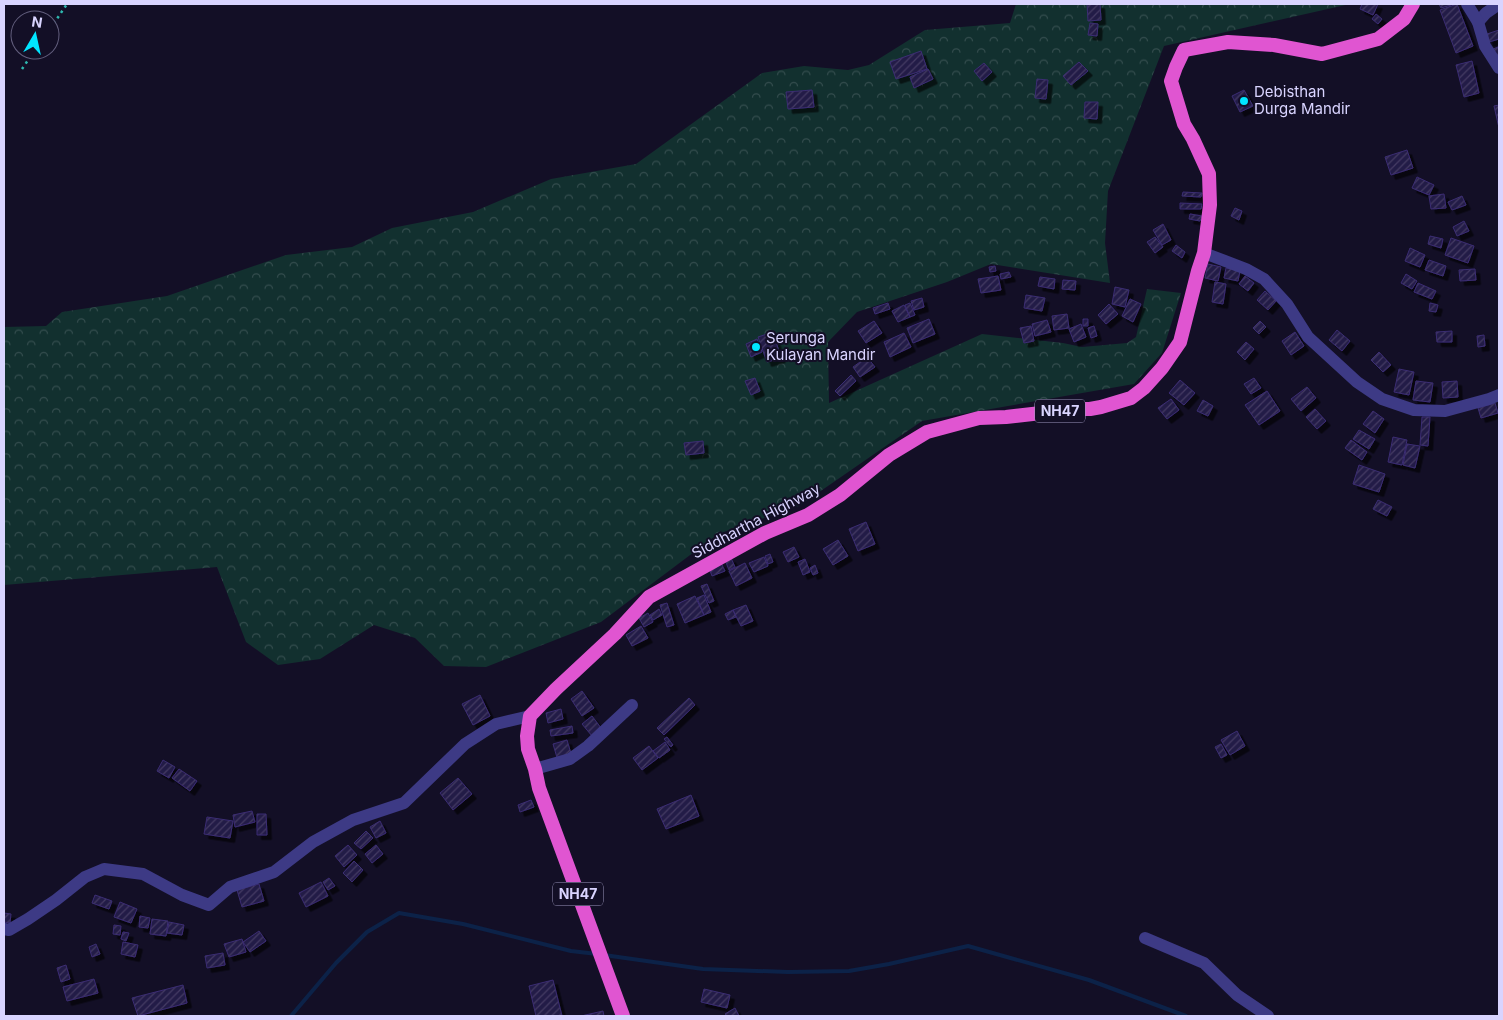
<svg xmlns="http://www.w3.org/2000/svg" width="1503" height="1020" font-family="Inter,sans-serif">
	<defs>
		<pattern id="forest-crowns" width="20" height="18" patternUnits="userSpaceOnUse" patternTransform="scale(1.25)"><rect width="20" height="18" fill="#12302f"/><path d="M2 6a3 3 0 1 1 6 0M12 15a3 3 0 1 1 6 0" fill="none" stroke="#344d4e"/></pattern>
		<pattern id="building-hatch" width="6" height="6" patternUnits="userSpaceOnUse" patternTransform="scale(1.25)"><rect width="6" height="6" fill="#241b47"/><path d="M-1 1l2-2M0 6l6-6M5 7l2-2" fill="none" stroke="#433b63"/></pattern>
		<filter id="shadow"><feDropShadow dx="4.5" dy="4.5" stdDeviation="0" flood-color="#0009"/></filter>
	</defs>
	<rect width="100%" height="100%" fill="#130f26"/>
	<path fill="url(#forest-crowns)" d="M 1016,4 L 1350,4 L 1164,46 L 1108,191 L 1105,243 L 1110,283 L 991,264 L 947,282 L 857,312 L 828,342 L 829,403 L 982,334 L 1063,343 L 1082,347 L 1127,343 L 1136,337 L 1147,289 L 1181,293 L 1162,353 L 1134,384 L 922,421 L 799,506 L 718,534 L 601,622 L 486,667 L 444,666 L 415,638 L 374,625 L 320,659 L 278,665 L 246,642 L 217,567 L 4,585 L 4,327 L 46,326 L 62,312 L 167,296 L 286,255 L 352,247 L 392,228 L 473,212 L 551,179 L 636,164 L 762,73 L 804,66 L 848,70 L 869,65 L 925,30 L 1010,23 Z"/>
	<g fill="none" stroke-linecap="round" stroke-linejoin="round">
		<path stroke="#0c2248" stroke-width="4" d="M 604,955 L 703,969 L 788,972 L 849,971 L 889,964 L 968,946 L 1089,980 L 1186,1016
			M 291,1016 L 336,963 L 367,932 L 399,913 L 463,924 L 571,951 L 597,954"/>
	</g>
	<path fill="url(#building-hatch)" stroke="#3b2d73" filter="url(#shadow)" d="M 1087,4 L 1100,4 L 1101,20 L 1088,21 Z
		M 1362,4 L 1378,4 L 1373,15 L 1360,9 Z
		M 1439,4 L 1450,4 L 1451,5 L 1441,8 Z
		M 1457,4 L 1473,46 L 1456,53 L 1440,10 Z
		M 1376,14 L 1382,19 L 1378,24 L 1372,19 Z
		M 1090,23 L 1098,24 L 1097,36 L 1088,35 Z
		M 1499,30 L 1499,39 L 1489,42 L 1487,34 Z
		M 1498,47 L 1499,55 L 1495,57 L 1491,50 Z
		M 921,51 L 927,69 L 896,79 L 890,62 Z
		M 1472,61 L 1479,93 L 1464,97 L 1456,65 Z
		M 1079,62 L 1088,71 L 1071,85 L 1063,76 Z
		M 984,63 L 992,72 L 982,81 L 974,71 Z
		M 928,69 L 933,79 L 914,88 L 910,77 Z
		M 1037,79 L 1048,80 L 1046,99 L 1035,98 Z
		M 812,90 L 814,107 L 788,109 L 786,92 Z
		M 1244,90 L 1253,106 L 1240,112 L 1232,96 Z
		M 1085,102 L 1098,102 L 1097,119 L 1084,118 Z
		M 1499,105 L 1499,128 L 1494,106 Z
		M 1407,150 L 1413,168 L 1391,175 L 1385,157 Z
		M 1417,177 L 1434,185 L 1429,195 L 1412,188 Z
		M 1183,192 L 1202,193 L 1201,197 L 1182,196 Z
		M 1444,194 L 1446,208 L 1431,209 L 1429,196 Z
		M 1462,196 L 1466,205 L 1452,210 L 1448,202 Z
		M 1180,203 L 1202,204 L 1201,209 L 1180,209 Z
		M 1235,208 L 1242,211 L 1239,220 L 1231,216 Z
		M 1190,214 L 1202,216 L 1200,221 L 1189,219 Z
		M 1464,221 L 1469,231 L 1457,236 L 1453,227 Z
		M 1163,224 L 1171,240 L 1162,245 L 1153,230 Z
		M 1430,236 L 1443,239 L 1441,248 L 1428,244 Z
		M 1155,237 L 1163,247 L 1155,253 L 1147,242 Z
		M 1451,238 L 1474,246 L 1468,263 L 1445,255 Z
		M 1176,245 L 1185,252 L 1182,258 L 1172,251 Z
		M 1410,248 L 1425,255 L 1420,267 L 1405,261 Z
		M 1429,260 L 1446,266 L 1443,276 L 1425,270 Z
		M 1208,264 L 1221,267 L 1218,281 L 1205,278 Z
		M 995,266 L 996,271 L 990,272 L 989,267 Z
		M 1226,268 L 1240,271 L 1238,281 L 1224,278 Z
		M 1475,269 L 1476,280 L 1460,281 L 1459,270 Z
		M 1009,272 L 1011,277 L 1001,279 L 1000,274 Z
		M 1406,274 L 1417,281 L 1412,289 L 1401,283 Z
		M 998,276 L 1001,290 L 981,293 L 978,279 Z
		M 1245,276 L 1254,283 L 1248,291 L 1239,284 Z
		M 1040,277 L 1055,279 L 1054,289 L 1038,286 Z
		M 1063,280 L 1076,281 L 1075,290 L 1062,289 Z
		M 1215,282 L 1226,284 L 1223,304 L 1212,302 Z
		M 1418,283 L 1436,291 L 1432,299 L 1414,292 Z
		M 1115,287 L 1129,290 L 1125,307 L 1112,304 Z
		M 1265,291 L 1276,301 L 1268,310 L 1257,300 Z
		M 1026,295 L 1045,298 L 1042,311 L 1024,308 Z
		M 922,298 L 924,307 L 914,310 L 911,301 Z
		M 1130,299 L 1141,304 L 1133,322 L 1122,316 Z
		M 888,303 L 890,309 L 875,314 L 873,308 Z
		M 910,303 L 915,315 L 910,317 L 905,305 Z
		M 1430,303 L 1438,305 L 1436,312 L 1429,311 Z
		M 1109,304 L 1118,314 L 1106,324 L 1098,315 Z
		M 904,305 L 910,317 L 898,322 L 892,311 Z
		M 1067,314 L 1069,328 L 1054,330 L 1052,316 Z
		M 929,319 L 935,334 L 913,343 L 907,328 Z
		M 1083,319 L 1088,319 L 1088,326 L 1083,326 Z
		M 1047,320 L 1051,332 L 1035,336 L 1032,324 Z
		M 874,321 L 882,333 L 866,343 L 858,331 Z
		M 1260,321 L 1266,327 L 1259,334 L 1253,328 Z
		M 1081,324 L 1086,337 L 1074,342 L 1069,329 Z
		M 1031,326 L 1034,341 L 1024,343 L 1020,328 Z
		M 1094,326 L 1097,336 L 1091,338 L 1088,328 Z
		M 1337,330 L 1350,341 L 1342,351 L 1329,340 Z
		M 1452,331 L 1452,342 L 1437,342 L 1436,332 Z
		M 773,332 L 781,358 L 767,362 L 758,337 Z
		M 1295,332 L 1304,346 L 1291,355 L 1282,341 Z
		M 904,333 L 911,347 L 890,357 L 884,342 Z
		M 1484,335 L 1485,346 L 1478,347 L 1477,336 Z
		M 757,339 L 762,352 L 751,357 L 746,344 Z
		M 1246,342 L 1254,349 L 1245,360 L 1237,352 Z
		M 1379,352 L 1391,365 L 1383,372 L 1371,360 Z
		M 867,357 L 875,367 L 860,377 L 853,367 Z
		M 1399,369 L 1414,372 L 1409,395 L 1394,392 Z
		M 851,375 L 856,381 L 840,396 L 835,391 Z
		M 755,378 L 760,391 L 751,395 L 745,381 Z
		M 1254,378 L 1261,388 L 1251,394 L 1244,384 Z
		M 1180,380 L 1195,393 L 1184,405 L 1169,393 Z
		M 1416,381 L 1433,383 L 1430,402 L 1413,400 Z
		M 1457,381 L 1458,397 L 1443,398 L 1442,382 Z
		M 1307,387 L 1316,398 L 1301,411 L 1291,399 Z
		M 1267,391 L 1280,411 L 1259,425 L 1245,405 Z
		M 1171,399 L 1179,410 L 1167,419 L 1158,408 Z
		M 1203,400 L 1213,406 L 1208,416 L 1197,411 Z
		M 1495,403 L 1498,413 L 1481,418 L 1478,408 Z
		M 1315,409 L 1326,421 L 1317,429 L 1306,417 Z
		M 1373,411 L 1384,419 L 1375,433 L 1363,424 Z
		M 1422,417 L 1430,417 L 1428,446 L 1420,445 Z
		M 1359,430 L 1375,439 L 1369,449 L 1353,439 Z
		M 1393,437 L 1407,440 L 1402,465 L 1388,462 Z
		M 1351,440 L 1367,452 L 1362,460 L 1345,448 Z
		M 703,441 L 704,453 L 686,455 L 684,443 Z
		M 1407,444 L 1420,446 L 1415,468 L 1403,465 Z
		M 1359,465 L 1385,474 L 1379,492 L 1353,484 Z
		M 1378,500 L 1392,507 L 1387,516 L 1373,509 Z
		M 866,522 L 875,544 L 858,551 L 849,529 Z
		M 838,540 L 848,556 L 833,565 L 823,549 Z
		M 794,547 L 799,557 L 788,562 L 783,552 Z
		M 770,554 L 773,562 L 768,564 L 765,556 Z
		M 764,557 L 768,566 L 754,572 L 749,563 Z
		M 731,558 L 735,567 L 729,570 L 725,560 Z
		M 805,559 L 810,572 L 803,575 L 798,562 Z
		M 721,563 L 725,571 L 712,576 L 709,568 Z
		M 745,563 L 752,578 L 736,586 L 729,571 Z
		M 815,565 L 818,573 L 813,575 L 810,568 Z
		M 707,584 L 714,601 L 709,603 L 701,586 Z
		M 704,595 L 711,612 L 704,615 L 697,598 Z
		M 695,596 L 704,615 L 685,623 L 677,604 Z
		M 667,603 L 674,625 L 667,627 L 660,605 Z
		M 746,605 L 753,621 L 741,626 L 733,610 Z
		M 659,609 L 662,615 L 653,620 L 650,615 Z
		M 733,610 L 736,617 L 728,620 L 725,614 Z
		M 648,613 L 653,622 L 644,627 L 639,618 Z
		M 641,626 L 648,638 L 632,646 L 626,635 Z
		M 582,691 L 594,708 L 582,716 L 571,699 Z
		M 480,695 L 490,716 L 473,725 L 462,704 Z
		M 689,698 L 695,705 L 664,735 L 657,728 Z
		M 561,709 L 563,719 L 548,723 L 546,713 Z
		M 592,716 L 601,728 L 592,736 L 582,724 Z
		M 572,726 L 573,733 L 551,736 L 550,730 Z
		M 1237,731 L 1245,746 L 1230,755 L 1221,740 Z
		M 667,737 L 673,745 L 671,747 L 664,739 Z
		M 567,740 L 572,757 L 558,761 L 553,744 Z
		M 665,742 L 670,750 L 659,758 L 653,751 Z
		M 1221,744 L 1227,755 L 1221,758 L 1215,747 Z
		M 649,746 L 658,758 L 642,770 L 633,758 Z
		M 163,760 L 175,767 L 169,778 L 157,771 Z
		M 179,769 L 197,781 L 190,791 L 172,778 Z
		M 458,778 L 472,794 L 453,810 L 440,793 Z
		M 691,795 L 699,816 L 666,829 L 657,809 Z
		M 531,800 L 534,807 L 520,812 L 518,805 Z
		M 252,811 L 255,822 L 235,827 L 233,815 Z
		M 257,814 L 266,814 L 267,835 L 257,835 Z
		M 207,817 L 233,821 L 230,838 L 204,834 Z
		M 380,821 L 386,833 L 376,838 L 370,827 Z
		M 366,831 L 373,838 L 361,849 L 354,843 Z
		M 348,845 L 357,855 L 344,867 L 335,856 Z
		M 376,845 L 383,854 L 372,863 L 365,854 Z
		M 354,861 L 363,870 L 352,882 L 343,873 Z
		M 329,878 L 335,886 L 328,890 L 323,882 Z
		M 321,882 L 328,896 L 306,907 L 299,893 Z
		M 259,884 L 264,901 L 242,907 L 237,890 Z
		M 95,895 L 112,901 L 109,909 L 92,903 Z
		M 120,902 L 137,909 L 131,923 L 114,917 Z
		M 4,913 L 11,914 L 10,923 L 4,922 Z
		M 140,916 L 150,918 L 148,928 L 139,927 Z
		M 152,919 L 168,921 L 166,936 L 150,934 Z
		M 169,922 L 184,925 L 182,935 L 167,933 Z
		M 114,925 L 121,926 L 120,935 L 113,934 Z
		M 259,931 L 266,941 L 250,952 L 243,942 Z
		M 123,932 L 129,933 L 126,941 L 121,939 Z
		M 242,939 L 246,952 L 229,957 L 224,944 Z
		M 123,942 L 138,945 L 135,957 L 121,954 Z
		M 96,944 L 100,954 L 92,957 L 89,947 Z
		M 223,953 L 225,965 L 207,968 L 205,956 Z
		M 66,965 L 70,979 L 61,982 L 57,968 Z
		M 94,979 L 98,993 L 67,1001 L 63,987 Z
		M 553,980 L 562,1016 L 536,1016 L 529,986 Z
		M 183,985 L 187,1003 L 138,1016 L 132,998 Z
		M 704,989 L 730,995 L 727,1008 L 701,1002 Z
		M 735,1008 L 739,1016 L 727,1016 L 725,1014 Z
		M 603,1011 L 604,1016 L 581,1016 Z"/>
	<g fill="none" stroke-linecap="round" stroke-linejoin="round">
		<path stroke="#2fb8b0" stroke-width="2.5" stroke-dasharray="2.5 4" stroke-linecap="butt" d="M 50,29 L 67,4
			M 22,69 L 35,50"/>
		<path stroke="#3d3a85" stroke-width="12" d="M 1478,22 L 1486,13 L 1499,4
			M 1204,253 L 1246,269 L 1264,279 L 1287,304 L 1308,337 L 1357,382 L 1382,399 L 1414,410 L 1445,411 L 1489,399 L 1499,395
			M 535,769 L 570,759 L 588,746 L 632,705
			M 4,929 L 9,930 L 28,919 L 56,900 L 85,877 L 104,869 L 143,874 L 182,895 L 209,905 L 230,887 L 274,872 L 313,842 L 353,820 L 404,803 L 465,744 L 496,724 L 530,716
			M 1145,938 L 1204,963 L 1237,995 L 1268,1016"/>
		<path stroke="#3d3a85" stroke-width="12" d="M 1467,4 L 1478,22 L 1485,46 L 1499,68"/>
		<path stroke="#e055d1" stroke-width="14" d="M 623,1016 L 539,788 L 535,769 L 528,749 L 527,736 L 530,716 L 556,689 L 615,634 L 649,597 L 765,533 L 808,515 L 840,495 L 889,455 L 927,432 L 979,418 L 1006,417 L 1076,409 L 1090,409 L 1101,407 L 1131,398 L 1144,388 L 1162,368 L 1180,342 L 1198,271 L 1204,253 L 1210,205 L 1209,174 L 1193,139 L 1184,124 L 1171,81 L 1176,67 L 1184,50 L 1228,42 L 1274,45 L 1322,54 L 1378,39 L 1404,19 L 1413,4"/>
	</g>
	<g fill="#00e5ff" stroke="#130f26" stroke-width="2">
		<circle cx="1244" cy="101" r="5"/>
		<circle cx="756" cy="347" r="5"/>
	</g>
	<g text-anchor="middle" stroke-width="4" stroke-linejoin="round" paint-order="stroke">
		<g fill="#130f26" stroke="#9e99be" stroke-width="1">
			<rect x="1035" y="399.5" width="50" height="23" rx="4"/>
			<rect x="553" y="882.5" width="50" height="23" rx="4"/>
		</g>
		<g font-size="14" font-weight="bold" fill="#d9d4ff">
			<text x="1060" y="416">NH47</text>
			<text x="578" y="899">NH47</text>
		</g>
		<g font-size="15" fill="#d9d4ff" stroke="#130f26" text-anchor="start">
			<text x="1254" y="97">Debisthan<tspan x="1254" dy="17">Durga Mandir</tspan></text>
			<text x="766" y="343">Serunga<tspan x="766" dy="17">Kulayan Mandir</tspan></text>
		</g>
		<g font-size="15" fill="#d9d4ff" stroke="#130f26">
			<text transform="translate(756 521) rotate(-28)" y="5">Siddhartha Highway</text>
		</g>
	</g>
	<rect width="1503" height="1020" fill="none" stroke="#d9d4ff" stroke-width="10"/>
	<g transform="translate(35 35) rotate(9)"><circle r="24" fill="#130f26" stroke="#625e7d"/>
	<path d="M0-4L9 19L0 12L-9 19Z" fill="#00e5ff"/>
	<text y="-8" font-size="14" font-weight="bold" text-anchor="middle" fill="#d9d4ff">N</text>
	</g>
</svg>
